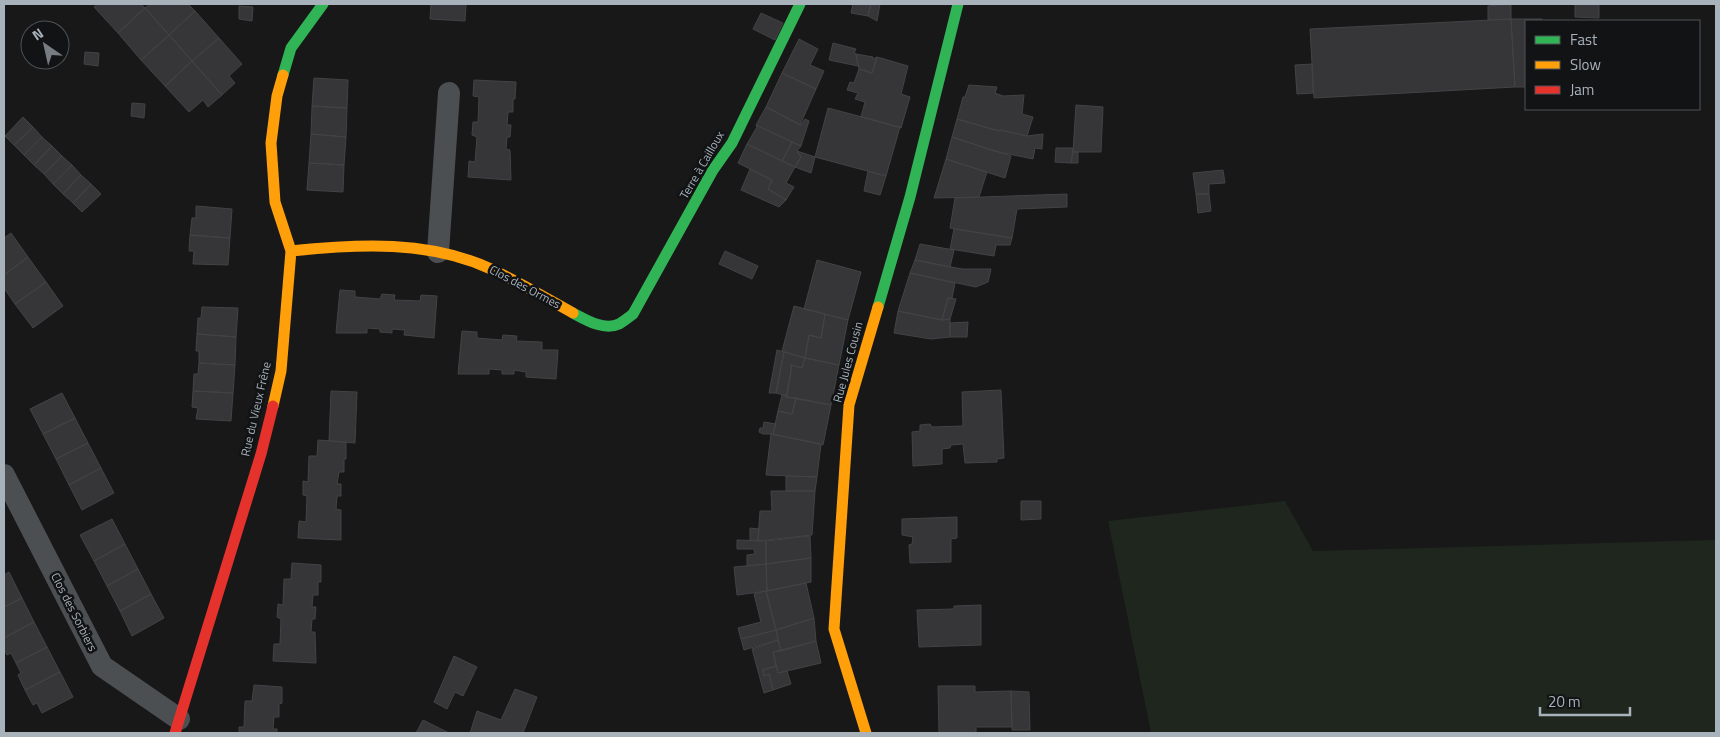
<svg xmlns="http://www.w3.org/2000/svg" width="1720" height="737" font-family="'Titillium Web',sans-serif">
	<rect width="100%" height="100%" fill="#181819"/>
	<path fill="#1e261e" d="M 1285,501 L 1313,551 L 1716,540 L 1716,733 L 1151,733 L 1108,521 Z"/>
	<path fill="#363638" stroke="#414345" d="M 98,4 L 141,4 L 145,8 L 118,33 L 94,7 Z
		M 150,4 L 188,4 L 195,11 L 169,35 L 145,8 Z
		M 431,4 L 466,4 L 465,21 L 430,19 Z
		M 853,4 L 871,4 L 868,16 L 851,13 Z
		M 871,4 L 880,4 L 877,21 L 868,16 Z
		M 1511,4 L 1511,19 L 1488,20 L 1488,6 Z
		M 1575,4 L 1599,4 L 1599,18 L 1575,17 Z
		M 239,6 L 253,7 L 252,21 L 239,19 Z
		M 145,8 L 169,35 L 141,60 L 118,33 Z
		M 195,11 L 219,38 L 192,61 L 169,35 Z
		M 761,13 L 783,23 L 775,40 L 753,29 Z
		M 1511,19 L 1542,19 L 1542,21 L 1526,21 L 1526,87 L 1515,87 Z
		M 1511,19 L 1515,87 L 1314,98 L 1310,29 Z
		M 169,35 L 192,61 L 165,86 L 141,60 Z
		M 219,38 L 242,64 L 229,76 L 235,83 L 222,95 L 192,61 Z
		M 799,39 L 818,49 L 810,65 L 824,71 L 816,89 L 782,73 Z
		M 833,43 L 856,49 L 854,53 L 856,54 L 858,66 L 829,60 Z
		M 85,52 L 99,53 L 98,66 L 84,64 Z
		M 856,54 L 873,57 L 873,59 L 877,57 L 872,73 L 859,69 Z
		M 877,57 L 908,66 L 901,94 L 910,97 L 901,128 L 861,117 L 865,102 L 855,99 L 858,93 L 847,90 L 850,82 L 854,83 L 859,69 L 872,73 Z
		M 192,61 L 222,95 L 208,107 L 203,100 L 189,112 L 165,86 Z
		M 1312,64 L 1313,93 L 1297,94 L 1295,65 Z
		M 782,73 L 816,89 L 800,125 L 766,107 Z
		M 314,78 L 348,80 L 347,108 L 312,106 Z
		M 474,80 L 516,82 L 515,99 L 513,99 L 513,112 L 508,112 L 507,125 L 511,125 L 510,137 L 507,137 L 506,149 L 510,150 L 511,180 L 468,177 L 469,161 L 475,162 L 477,137 L 472,135 L 473,122 L 478,122 L 479,97 L 473,96 Z
		M 969,85 L 997,87 L 995,93 L 1003,96 L 1024,95 L 1022,114 L 1033,117 L 1027,136 L 1000,130 L 999,131 L 957,119 L 963,97 L 965,97 Z
		M 132,103 L 145,104 L 144,118 L 131,116 Z
		M 1076,105 L 1103,107 L 1101,152 L 1073,152 Z
		M 312,106 L 347,108 L 346,137 L 311,134 Z
		M 766,107 L 801,125 L 805,119 L 809,121 L 801,146 L 756,125 Z
		M 828,108 L 900,127 L 886,176 L 815,157 Z
		M 23,117 L 33,127 L 14,145 L 5,136 Z
		M 957,119 L 999,131 L 1000,130 L 1027,136 L 1043,134 L 1042,149 L 1035,148 L 1033,159 L 994,151 L 952,137 Z
		M 756,125 L 792,142 L 782,161 L 747,144 L 757,127 Z
		M 33,127 L 42,137 L 24,155 L 14,145 Z
		M 311,134 L 346,137 L 344,165 L 309,163 Z
		M 42,137 L 52,146 L 34,165 L 24,155 Z
		M 952,137 L 1011,156 L 1005,178 L 946,159 Z
		M 792,142 L 801,146 L 797,151 L 801,157 L 795,167 L 782,161 Z
		M 747,144 L 795,167 L 786,183 L 794,187 L 786,200 L 768,189 L 772,180 L 738,163 Z
		M 52,146 L 62,156 L 44,174 L 34,165 Z
		M 1056,148 L 1073,148 L 1071,163 L 1055,162 Z
		M 797,151 L 815,157 L 811,173 L 795,167 L 801,157 Z
		M 1073,152 L 1078,152 L 1078,163 L 1071,163 Z
		M 62,156 L 72,165 L 53,184 L 44,174 Z
		M 946,159 L 987,172 L 979,197 L 934,198 Z
		M 309,163 L 344,165 L 343,192 L 307,190 Z
		M 72,165 L 81,175 L 63,194 L 53,184 Z
		M 750,169 L 772,180 L 768,189 L 786,200 L 779,207 L 741,190 Z
		M 1223,170 L 1225,183 L 1209,184 L 1209,194 L 1196,194 L 1193,173 Z
		M 868,171 L 886,176 L 880,195 L 864,191 Z
		M 81,175 L 91,184 L 73,203 L 63,194 Z
		M 91,184 L 101,194 L 82,212 L 73,203 Z
		M 1067,194 L 1067,207 L 1017,209 L 1012,238 L 950,228 L 955,198 Z
		M 1196,194 L 1209,194 L 1211,211 L 1198,213 Z
		M 196,206 L 232,209 L 230,238 L 190,235 L 192,218 L 196,218 Z
		M 954,229 L 1012,238 L 1010,245 L 996,245 L 994,256 L 950,249 Z
		M 11,233 L 28,257 L 4,275 L 4,238 Z
		M 190,235 L 230,238 L 228,265 L 193,264 L 194,251 L 189,251 Z
		M 920,244 L 954,250 L 950,267 L 915,260 Z
		M 725,251 L 758,266 L 752,279 L 719,264 Z
		M 28,257 L 46,282 L 15,304 L 4,288 L 4,275 Z
		M 817,260 L 861,272 L 848,320 L 804,309 Z
		M 915,260 L 962,269 L 991,269 L 988,282 L 976,287 L 910,273 Z
		M 910,273 L 955,283 L 952,298 L 948,298 L 942,320 L 898,311 Z
		M 46,282 L 63,306 L 33,328 L 15,304 Z
		M 340,290 L 355,291 L 355,297 L 380,299 L 382,294 L 395,295 L 394,300 L 420,301 L 421,295 L 437,296 L 434,338 L 404,335 L 405,330 L 392,329 L 392,333 L 380,332 L 380,329 L 367,328 L 367,333 L 336,333 Z
		M 948,298 L 956,299 L 950,319 L 942,320 Z
		M 794,306 L 825,314 L 821,338 L 809,335 L 805,358 L 782,351 Z
		M 202,307 L 238,308 L 236,337 L 197,334 L 198,318 L 201,318 Z
		M 898,311 L 942,320 L 950,319 L 950,337 L 931,339 L 894,333 Z
		M 825,314 L 848,320 L 839,365 L 805,358 L 809,335 L 821,338 Z
		M 968,322 L 967,337 L 950,337 L 950,323 Z
		M 462,331 L 477,332 L 477,338 L 502,340 L 503,335 L 517,336 L 516,341 L 542,342 L 542,350 L 558,350 L 556,379 L 526,377 L 526,372 L 514,370 L 514,374 L 502,374 L 502,370 L 489,369 L 489,374 L 458,374 Z
		M 197,334 L 236,337 L 235,365 L 199,363 L 199,351 L 196,351 Z
		M 777,350 L 784,352 L 776,393 L 769,393 Z
		M 784,352 L 805,358 L 802,368 L 791,365 L 791,372 L 787,396 L 776,393 Z
		M 805,358 L 839,365 L 831,405 L 786,397 L 791,372 L 791,365 L 802,368 Z
		M 199,363 L 235,365 L 233,393 L 193,391 L 194,374 L 198,374 Z
		M 1001,390 L 1004,458 L 997,459 L 997,462 L 965,463 L 963,444 L 951,445 L 950,448 L 942,449 L 942,464 L 913,466 L 912,432 L 920,431 L 920,425 L 930,424 L 932,427 L 963,426 L 962,392 Z
		M 193,391 L 233,393 L 231,421 L 196,419 L 198,408 L 192,407 Z
		M 331,391 L 357,392 L 355,443 L 329,441 Z
		M 62,393 L 75,418 L 43,434 L 30,409 Z
		M 782,395 L 787,396 L 786,397 L 796,398 L 792,414 L 778,411 Z
		M 796,398 L 831,405 L 823,445 L 773,434 L 778,411 L 792,414 Z
		M 75,418 L 88,443 L 56,459 L 43,434 Z
		M 764,422 L 776,424 L 773,434 L 763,434 L 759,432 L 760,428 L 763,428 Z
		M 771,434 L 821,444 L 817,477 L 766,475 Z
		M 318,440 L 346,442 L 346,459 L 344,459 L 344,472 L 339,472 L 337,484 L 341,484 L 341,496 L 337,496 L 336,509 L 341,510 L 341,540 L 298,538 L 299,521 L 306,522 L 307,496 L 303,495 L 303,481 L 308,482 L 309,456 L 317,456 Z
		M 88,443 L 101,468 L 69,485 L 56,459 Z
		M 101,468 L 114,493 L 82,510 L 69,485 Z
		M 786,476 L 817,477 L 815,491 L 786,491 Z
		M 771,491 L 815,491 L 812,535 L 758,541 L 760,511 L 772,511 Z
		M 1021,501 L 1041,501 L 1041,519 L 1021,520 Z
		M 957,517 L 957,538 L 951,539 L 951,562 L 910,563 L 909,545 L 912,544 L 913,537 L 902,535 L 902,519 Z
		M 112,519 L 125,544 L 94,561 L 80,535 Z
		M 750,528 L 759,529 L 758,541 L 750,540 Z
		M 810,536 L 811,558 L 766,564 L 766,541 Z
		M 737,540 L 766,541 L 766,564 L 747,566 L 747,555 L 755,554 L 754,549 L 737,549 Z
		M 125,544 L 138,569 L 107,586 L 94,561 Z
		M 811,558 L 811,582 L 767,591 L 766,564 Z
		M 292,563 L 321,565 L 321,582 L 318,582 L 318,595 L 313,595 L 312,607 L 316,607 L 315,619 L 312,619 L 311,632 L 315,632 L 316,663 L 273,661 L 274,644 L 280,644 L 281,619 L 277,617 L 278,604 L 283,605 L 284,579 L 291,579 Z
		M 766,564 L 767,591 L 737,595 L 734,567 Z
		M 138,569 L 151,594 L 120,611 L 107,586 Z
		M 9,572 L 22,598 L 4,607 L 4,575 Z
		M 806,583 L 814,618 L 776,630 L 766,591 Z
		M 766,591 L 776,630 L 741,639 L 738,628 L 761,622 L 754,594 Z
		M 151,594 L 164,618 L 132,636 L 120,611 Z
		M 22,598 L 34,622 L 4,638 L 4,607 Z
		M 981,605 L 981,645 L 919,647 L 917,610 L 954,609 L 954,606 Z
		M 814,618 L 816,641 L 781,651 L 776,630 Z
		M 34,622 L 47,647 L 16,663 L 11,653 L 7,655 L 4,649 L 4,638 Z
		M 776,630 L 778,640 L 744,650 L 741,639 Z
		M 778,640 L 781,651 L 773,652 L 776,666 L 763,670 L 764,676 L 769,674 L 773,690 L 764,693 L 752,649 Z
		M 816,641 L 821,663 L 778,673 L 773,652 Z
		M 47,647 L 60,672 L 25,690 L 18,675 L 21,673 L 16,663 Z
		M 454,656 L 477,667 L 463,696 L 455,692 L 447,709 L 434,702 Z
		M 776,666 L 778,673 L 787,671 L 791,684 L 773,690 L 769,674 L 764,676 L 763,670 Z
		M 60,672 L 73,697 L 42,713 L 37,703 L 33,705 L 25,690 Z
		M 254,685 L 282,687 L 282,703 L 279,704 L 279,717 L 274,717 L 273,729 L 277,729 L 277,733 L 239,733 L 239,727 L 244,727 L 245,701 L 252,701 Z
		M 938,686 L 975,686 L 975,692 L 1011,691 L 1012,727 L 976,727 L 976,733 L 939,733 Z
		M 515,689 L 537,697 L 523,733 L 470,733 L 477,711 L 501,720 Z
		M 1011,691 L 1029,692 L 1030,730 L 1012,730 Z
		M 423,720 L 449,733 L 416,733 Z"/>
	<g fill="none" stroke-linecap="round" stroke-linejoin="round">
		<path stroke="#4c4f52" stroke-width="22" d="M 438,252 L 449,93
			M 4,475 L 102,666 L 179,719"/>
		<path stroke="#30b455" stroke-width="11" d="M 283,75 L 291,48 L 323,4
			M 878,307 L 910,197 L 958,4
			M 573,313 C 586,320 604,331 619,324 C 624,321 629,317 633,314 L 713,170 L 732,143 L 800,4"/>
		<path stroke="#ff9f0a" stroke-width="11" d="M 291,251 C 358,244 429,240 491,269 C 519,282 546,298 573,313
			M 273,406 L 281,371 L 291,251 L 275,202 L 271,143 L 277,96 L 283,75
			M 866,733 L 834,629 L 849,405 L 878,307"/>
		<path stroke="#e5322d" stroke-width="11" d="M 175,733 L 261,454 L 273,406"/>
	</g>
	<g text-anchor="middle" stroke-width="5" stroke-linejoin="round" paint-order="stroke">
		<g font-size="12" fill="#a8b2bb" stroke="#121315">
			<text transform="translate(702 165) rotate(-60)" y="4">Terre à Cailloux</text>
			<text transform="translate(525 287) rotate(28)" y="4">Clos des Ormes</text>
			<text transform="translate(848 362) rotate(-75)" y="4">Rue Jules Cousin</text>
			<text transform="translate(256 409) rotate(-77)" y="4">Rue du Vieux Frêne</text>
			<text transform="translate(74 612) rotate(63)" y="4">Clos des Sorbiers</text>
		</g>
	</g>
	<rect width="1720" height="737" fill="none" stroke="#a8b2bb" stroke-width="10"/>
	<rect x="1525" y="20" width="175" height="90" fill="#121315" stroke="#4e5357"/>
	<rect x="1535" y="36" width="25" height="8" fill="#30b455" stroke="#4e5357"/>
	<text x="1570" y="45" font-size="15" fill="#a8b2bb">Fast</text>
	<rect x="1535" y="61" width="25" height="8" fill="#ff9f0a" stroke="#4e5357"/>
	<text x="1570" y="70" font-size="15" fill="#a8b2bb">Slow</text>
	<rect x="1535" y="86" width="25" height="8" fill="#e5322d" stroke="#4e5357"/>
	<text x="1570" y="95" font-size="15" fill="#a8b2bb">Jam</text>
	<g transform="translate(45 45) rotate(326)"><circle r="24" fill="#121315" stroke="#4e5357"/>
	<path d="M0-4L9 19L0 12L-9 19Z" fill="#767c82"/>
	<text y="-8" font-size="14" font-weight="bold" text-anchor="middle" fill="#a8b2bb">N</text>
	</g>
	<path d="M1540 707v8h90v-8" fill="none" stroke="#a8b2bb" stroke-width="2.5"/>
	<text x="1548" y="707" font-size="15" fill="#a8b2bb" stroke="#121315" stroke-width="4" paint-order="stroke">20 m</text>
</svg>
